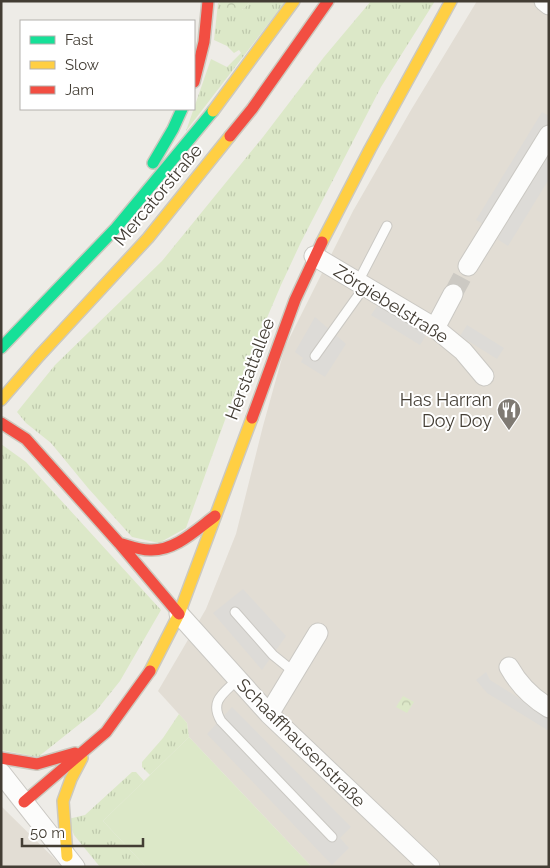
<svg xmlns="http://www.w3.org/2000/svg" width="550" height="868" font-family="Raleway,sans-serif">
	<defs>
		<pattern id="grass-tufts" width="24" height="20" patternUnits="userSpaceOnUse" patternTransform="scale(1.25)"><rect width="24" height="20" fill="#dce8c8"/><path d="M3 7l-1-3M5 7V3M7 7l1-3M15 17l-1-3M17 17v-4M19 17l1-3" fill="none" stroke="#bec8ac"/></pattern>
		<pattern id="forest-crowns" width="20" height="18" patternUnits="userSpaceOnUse" patternTransform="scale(1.25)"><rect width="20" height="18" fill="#dce8c8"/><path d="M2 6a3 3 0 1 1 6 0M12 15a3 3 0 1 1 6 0" fill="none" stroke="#bec8ac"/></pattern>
	</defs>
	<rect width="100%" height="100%" fill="#eeece7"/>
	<path fill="#e2ddd4" d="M 477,1 L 549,1 L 549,867 L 312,867 L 189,737 L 187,723 L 158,691 L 206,609 L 236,534 L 263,426 L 285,347 L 353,211 L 411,110 Z
		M 1,806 L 63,867 L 1,867 Z"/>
	<path fill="url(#grass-tufts)" d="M 251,1 L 286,1 L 186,131 L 211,59 L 227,67 L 241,53 L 239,50 L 234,53 L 227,46 L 214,40 L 218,3 L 242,10 Z
		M 371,1 L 435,1 L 381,87 L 301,242 L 281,285 L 234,395 L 186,528 L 159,543 L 132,537 L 88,488 L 51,443 L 26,423 L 17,412 L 55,365 L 162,261 L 263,137 L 324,57 Z
		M 1,444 L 26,462 L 161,610 L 120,681 L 96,711 L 38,757 L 1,750 Z
		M 179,714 L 187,723 L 189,737 L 150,775 L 142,767 L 142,762 L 163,738 Z
		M 132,772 L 136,772 L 144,781 L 103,821 L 146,867 L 100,867 L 74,835 L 68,819 L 85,815 Z"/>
	<path fill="url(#forest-crowns)" d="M 218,1 L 251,1 L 242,10 L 228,13 Z
		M 403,696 L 414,702 L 407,713 L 396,707 Z"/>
	<path fill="#dce8c8" d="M 189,737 L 312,867 L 146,867 L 103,821 Z"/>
	<path fill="#dddbd7" d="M 542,112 L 549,116 L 549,126 L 487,226 L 476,220 Z
		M 549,154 L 549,179 L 508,246 L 497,239 Z
		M 379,303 L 427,333 L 420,345 L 371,315 Z
		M 315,317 L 346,344 L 325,377 L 301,362 L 303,358 L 295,352 Z
		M 467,325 L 504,348 L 497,359 L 460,336 Z
		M 243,589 L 286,636 L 262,670 L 213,613 Z
		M 486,672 L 490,680 L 549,717 L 549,731 L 487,693 L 476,680 Z
		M 232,707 L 351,827 L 340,838 L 349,848 L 332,865 L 207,734 Z"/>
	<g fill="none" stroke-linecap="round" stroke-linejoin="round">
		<path stroke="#ccc9c3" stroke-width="19" stroke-dasharray="19 9" stroke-linecap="butt" d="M 453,294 L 468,266"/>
		<g stroke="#cac8c3" stroke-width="11">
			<path id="lane" d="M 358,282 L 387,226
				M 315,356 L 365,286
				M 235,612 L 273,655 L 294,672
				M 237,680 C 224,693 209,701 221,721 L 332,837"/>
		</g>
		<g stroke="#cac8c3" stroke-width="21">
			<path id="street" d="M 544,1 L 549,5
				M 314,256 L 435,328 L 463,351 L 484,376
				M 468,266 L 549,135
				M 435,328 L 453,294
				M 179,614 L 269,714 L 430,867
				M 509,667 C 519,685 531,697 549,708
				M 269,714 L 318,633
				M 1,773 L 75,867"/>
		</g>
		<g stroke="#ccc9bf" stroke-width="14">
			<path id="fast" d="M 153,163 L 173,129 L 182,109
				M 1,348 L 116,228 L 213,111"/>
		</g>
		<g stroke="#ccc9bf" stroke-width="14">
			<path id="slow" d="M 213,111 L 294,1
				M 322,242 L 370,149 L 451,1
				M 1,400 L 39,356 L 148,238 L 230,136
				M 150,671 L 179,614 L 252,418
				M 67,856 L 63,801 L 71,779 L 82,758"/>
		</g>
		<g stroke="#ccc9bf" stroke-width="14">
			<path id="jam" d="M 194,82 L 204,42 L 208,1
				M 230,136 L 252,109 L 328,1
				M 252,418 L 295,300 L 322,242
				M 1,423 L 26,439 L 119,543 L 179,614
				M 119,543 C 129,546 139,550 150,550 C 175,551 196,530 215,516
				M 1,758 L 37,764 L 75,753
				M 24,802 L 106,732 L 150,671"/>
		</g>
		<use href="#lane" stroke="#fcfcfb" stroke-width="9"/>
		<use href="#street" stroke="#fcfcfb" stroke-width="19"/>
		<use href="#fast" stroke="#16e098" stroke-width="11"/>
		<use href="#slow" stroke="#ffcf43" stroke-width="11"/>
		<use href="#jam" stroke="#f24e42" stroke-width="11"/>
	</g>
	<defs>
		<g id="restaurant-pin" transform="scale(1.25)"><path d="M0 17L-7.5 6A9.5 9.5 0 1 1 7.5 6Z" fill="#7f7a73" stroke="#fff"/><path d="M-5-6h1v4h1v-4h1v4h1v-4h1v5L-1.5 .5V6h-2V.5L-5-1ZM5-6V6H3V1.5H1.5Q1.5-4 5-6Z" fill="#fff"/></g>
	</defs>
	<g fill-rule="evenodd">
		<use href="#restaurant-pin" x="509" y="410"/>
	</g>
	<g text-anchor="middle" stroke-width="4" stroke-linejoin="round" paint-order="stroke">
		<g font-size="18" fill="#433d34" stroke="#fff">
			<text transform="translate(158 195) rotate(-50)" y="6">Mercatorstraße</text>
			<text transform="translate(391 304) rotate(32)" y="6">Zörgiebelstraße</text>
			<text transform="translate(250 369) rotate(-69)" y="6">Herstattallee</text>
			<text transform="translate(301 743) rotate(45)" y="6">Schaaffhausenstraße</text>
		</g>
		<g font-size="18" fill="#433d34" stroke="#fff" text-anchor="end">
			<text x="492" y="406">Has Harran<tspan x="492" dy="21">Doy Doy</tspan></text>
		</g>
	</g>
	<rect width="550" height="868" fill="none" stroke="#433d34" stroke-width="5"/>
	<rect x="20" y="20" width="175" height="90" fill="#ffffff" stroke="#b4b1ae"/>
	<rect x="30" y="36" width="25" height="8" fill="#16e098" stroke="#b4b1ae"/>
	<text x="65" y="45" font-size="15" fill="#433d34">Fast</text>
	<rect x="30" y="61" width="25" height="8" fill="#ffcf43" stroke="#b4b1ae"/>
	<text x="65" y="70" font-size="15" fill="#433d34">Slow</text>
	<rect x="30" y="86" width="25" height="8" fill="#f24e42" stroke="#b4b1ae"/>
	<text x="65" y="95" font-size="15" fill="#433d34">Jam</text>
	<path d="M22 838v8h121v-8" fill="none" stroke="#433d34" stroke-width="2.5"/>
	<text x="30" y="838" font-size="15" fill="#433d34" stroke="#ffffff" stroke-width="4" paint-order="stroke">50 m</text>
</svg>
